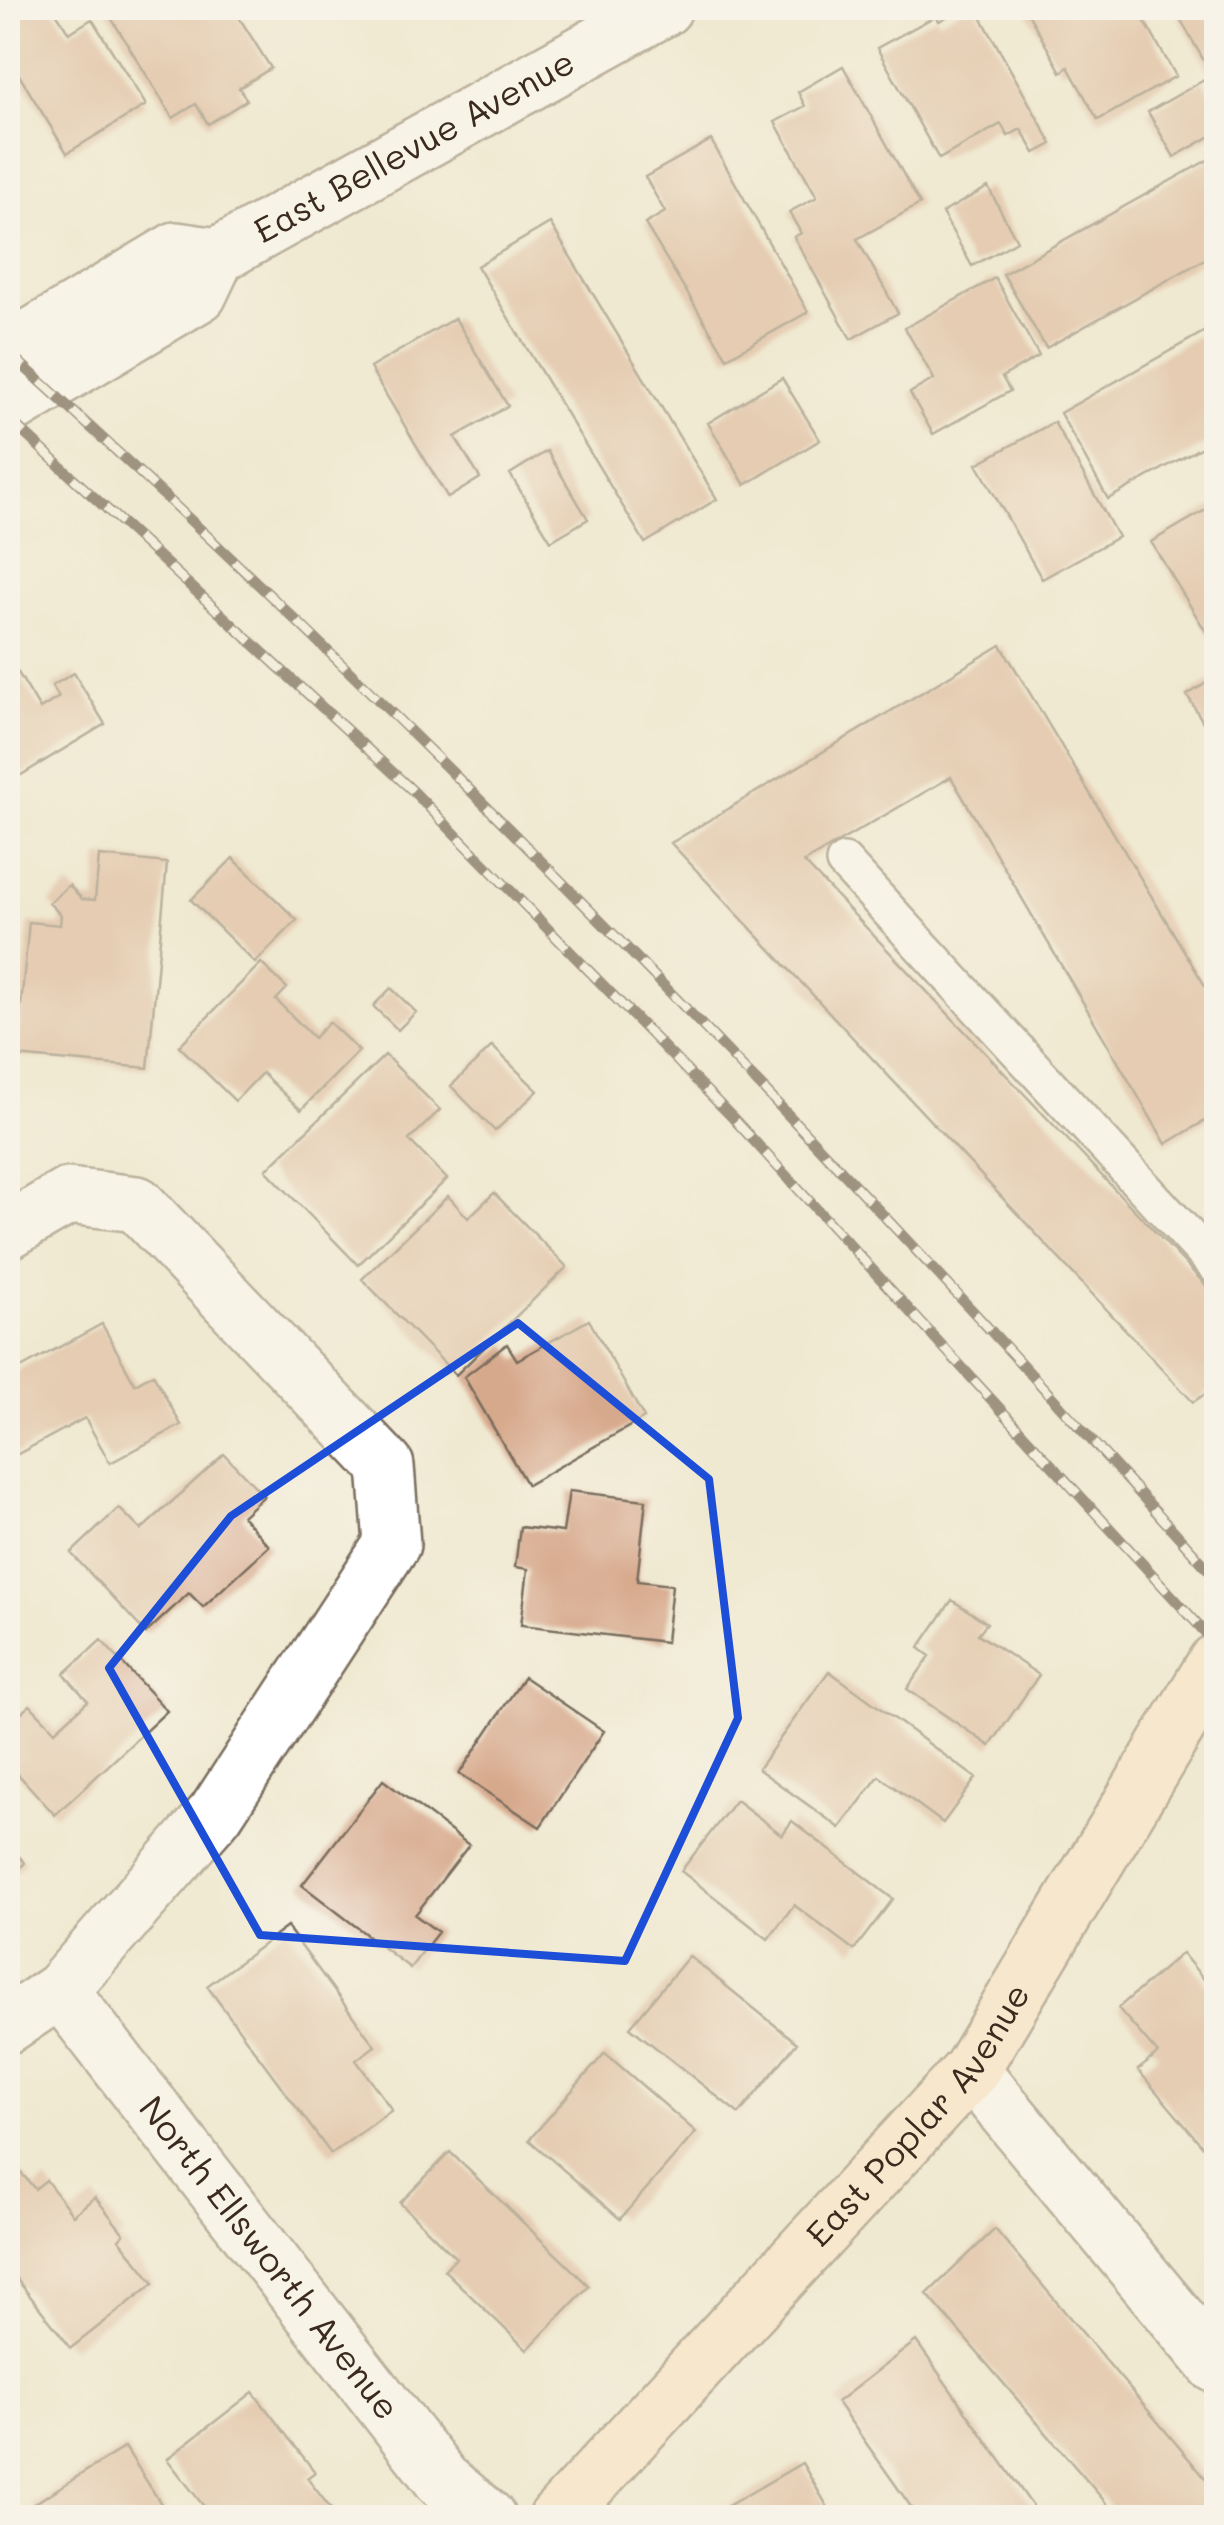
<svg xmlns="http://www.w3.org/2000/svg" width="1224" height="2525" font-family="Mali,sans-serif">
	<rect width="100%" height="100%" fill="#f7f3e8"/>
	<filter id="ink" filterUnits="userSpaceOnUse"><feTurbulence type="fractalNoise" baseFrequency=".01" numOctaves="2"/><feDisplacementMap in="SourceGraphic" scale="20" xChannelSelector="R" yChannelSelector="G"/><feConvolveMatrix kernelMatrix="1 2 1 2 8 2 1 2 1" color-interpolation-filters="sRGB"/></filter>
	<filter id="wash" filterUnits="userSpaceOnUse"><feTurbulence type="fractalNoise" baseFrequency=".0048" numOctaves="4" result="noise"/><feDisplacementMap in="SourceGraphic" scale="40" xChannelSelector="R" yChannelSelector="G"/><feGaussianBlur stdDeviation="2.25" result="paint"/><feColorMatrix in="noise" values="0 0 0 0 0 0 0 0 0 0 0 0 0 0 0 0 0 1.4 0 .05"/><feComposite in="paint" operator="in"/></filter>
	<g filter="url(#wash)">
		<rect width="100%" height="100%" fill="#f0e9d1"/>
		<g id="blocks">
			<path fill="#d7a98c" d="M 8,8 L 53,8 L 69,33 L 92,19 L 146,105 L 67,153 L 14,67 L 17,32 L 8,25 Z
				M 105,8 L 233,8 L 271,68 L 239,88 L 247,100 L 208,124 L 196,104 L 173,118 Z
				M 963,8 L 976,8 L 1052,144 L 1035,153 L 1021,129 L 1008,136 L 1001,124 L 939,159 L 877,48 L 936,16 L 939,21 Z
				M 1025,8 L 1137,8 L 1176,76 L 1098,120 L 1068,67 L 1061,72 Z
				M 1174,8 L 1216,8 L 1216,82 Z
				M 843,66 L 920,204 L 857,239 L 898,313 L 851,339 L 794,237 L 801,233 L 789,212 L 817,197 L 775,122 L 805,106 L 798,92 Z
				M 1204,80 L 1216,103 L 1216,133 L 1174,157 L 1148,112 Z
				M 711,140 L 808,312 L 727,358 L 645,224 L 665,212 L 645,177 Z
				M 1213,157 L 1216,253 L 1046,348 L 1003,274 Z
				M 988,187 L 1017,241 L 972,266 L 942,213 Z
				M 550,223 L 717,499 L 645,543 L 477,266 Z
				M 995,278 L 1039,356 L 1002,377 L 1010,391 L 933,434 L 910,393 L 934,379 L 905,328 Z
				M 455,318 L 508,406 L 455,437 L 480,478 L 448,498 L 370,368 Z
				M 1216,325 L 1216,439 L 1108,499 L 1060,413 Z
				M 782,378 L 820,440 L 745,485 L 708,423 Z
				M 1054,422 L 1118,537 L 1042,579 L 977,464 Z
				M 547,451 L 588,519 L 551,541 L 510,474 Z
				M 1216,504 L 1216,637 L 1211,640 L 1151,542 Z
				M 1001,645 L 1216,1004 L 1216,1114 L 1166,1144 L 951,777 L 804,862 L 1216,1296 L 1216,1387 L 1193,1402 L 671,843 Z
				M 8,656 L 40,709 L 59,697 L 52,686 L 74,673 L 105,724 L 8,783 Z
				M 1216,677 L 1216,744 L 1187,695 Z
				M 99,856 L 167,863 L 148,1068 L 16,1056 L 29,922 L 60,925 L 61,915 L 49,903 L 69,885 L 82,899 L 95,900 Z
				M 233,858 L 297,920 L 255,963 L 191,900 Z
				M 261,963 L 287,988 L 276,1000 L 314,1038 L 329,1022 L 359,1051 L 301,1110 L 262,1073 L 235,1101 L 179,1046 Z
				M 391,988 L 416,1012 L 398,1030 L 373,1006 Z
				M 492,1046 L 538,1091 L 495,1131 L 451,1086 Z
				M 385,1055 L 440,1110 L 409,1140 L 447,1179 L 358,1265 L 266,1170 Z
				M 494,1193 L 567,1267 L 456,1375 L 362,1279 L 448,1196 L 468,1218 Z
				M 589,1320 L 644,1418 L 527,1485 L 464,1377 L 507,1344 L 517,1360 Z
				M 102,1324 L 135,1384 L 153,1374 L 181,1425 L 110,1463 L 85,1418 L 16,1455 L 8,1439 L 8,1375 Z
				M 224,1454 L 264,1496 L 242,1516 L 269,1546 L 203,1607 L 189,1593 L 146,1633 L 71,1553 L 119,1508 L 141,1530 Z
				M 569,1491 L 646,1500 L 637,1581 L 672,1585 L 666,1642 L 521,1625 L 528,1569 L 515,1567 L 520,1527 L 563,1532 Z
				M 952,1600 L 987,1623 L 978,1634 L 1039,1675 L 990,1746 L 907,1689 L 930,1656 L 919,1648 Z
				M 101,1640 L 167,1711 L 55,1815 L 8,1763 L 8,1725 L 30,1705 L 55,1731 L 88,1701 L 64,1674 Z
				M 829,1671 L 976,1778 L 943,1823 L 879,1776 L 840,1828 L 758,1769 Z
				M 524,1677 L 604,1731 L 540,1827 L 459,1774 Z
				M 383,1780 L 469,1845 L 415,1915 L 438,1932 L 410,1968 L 302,1885 Z
				M 736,1800 L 782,1835 L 792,1821 L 893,1899 L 854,1950 L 794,1905 L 768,1939 L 681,1871 Z
				M 8,1844 L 25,1863 L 8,1879 Z
				M 287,1927 L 375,2046 L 356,2060 L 392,2110 L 331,2154 L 207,1986 Z
				M 1182,1953 L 1216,1994 L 1216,2138 L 1204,2148 L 1138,2070 L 1158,2054 L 1118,2008 Z
				M 689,1956 L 797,2043 L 739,2114 L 630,2027 Z
				M 605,2053 L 696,2132 L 620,2219 L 529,2140 Z
				M 450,2152 L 589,2286 L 527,2350 L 444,2270 L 456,2258 L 400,2203 Z
				M 18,2169 L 35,2189 L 46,2180 L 73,2215 L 95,2197 L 124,2234 L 119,2239 L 154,2283 L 71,2348 L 8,2268 L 8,2177 Z
				M 995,2229 L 1216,2491 L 1216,2518 L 1119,2518 L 927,2294 Z
				M 916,2341 L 1041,2518 L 919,2518 L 837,2402 Z
				M 253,2392 L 315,2472 L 307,2478 L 338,2518 L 213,2518 L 167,2459 Z
				M 125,2447 L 170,2518 L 40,2518 L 32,2505 Z
				M 802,2463 L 834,2518 L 707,2518 Z"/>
		</g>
	</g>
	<g filter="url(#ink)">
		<use href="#blocks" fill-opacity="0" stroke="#7a6d5d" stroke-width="2.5"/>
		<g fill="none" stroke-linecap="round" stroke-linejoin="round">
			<g stroke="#7a6d5d" stroke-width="40">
				<path id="lane" d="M 844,862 L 1216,1266"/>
			</g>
			<g stroke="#7a6d5d" stroke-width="60">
				<g id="street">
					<path d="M 8,351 L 176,250 L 217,256"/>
					<path id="s1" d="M 8,408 L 199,294 L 217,256 L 664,8"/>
					<path d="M 8,1231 L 68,1196 L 137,1204 L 386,1466 L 392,1544 L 216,1813 L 60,1990 L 8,2025"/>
					<path id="s2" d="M 60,1990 L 442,2480 L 488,2518"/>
					<path d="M 971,2070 L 1216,2365"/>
				</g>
			</g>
			<g stroke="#7a6d5d" stroke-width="60">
				<g id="secondary">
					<path id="s3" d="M 557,2518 L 971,2070 L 1216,1662"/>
				</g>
			</g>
			<use href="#lane" stroke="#fff" stroke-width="35"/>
			<use href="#street" stroke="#fff" stroke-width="55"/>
			<use href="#secondary" stroke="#ffe4c6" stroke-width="55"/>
			<g stroke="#3b2a1e" stroke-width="11">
				<path id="rail" d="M 8,352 C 433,736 833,1151 1216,1578
					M 8,418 L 413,791 L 733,1118 L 1216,1644"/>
			</g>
			<use href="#rail" stroke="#f7f3e8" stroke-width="8" stroke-dasharray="22" stroke-linecap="butt"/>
		</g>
	</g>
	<path d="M0 0H1224V2525H0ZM 518,1323 L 709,1479 L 738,1718 L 625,1961 L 260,1935 L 109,1668 L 231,1516 Z" fill="#f0e9d1" fill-opacity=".55" fill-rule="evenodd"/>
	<path fill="none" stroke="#1d4ed8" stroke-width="8" stroke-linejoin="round" d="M 518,1323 L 709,1479 L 738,1718 L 625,1961 L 260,1935 L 109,1668 L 231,1516 Z"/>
	<g text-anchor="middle" stroke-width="8" stroke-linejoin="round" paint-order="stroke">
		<g font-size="35" fill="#3b2a1e" stroke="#f7f3e8">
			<text dy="12" stroke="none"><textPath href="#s1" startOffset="490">East Bellevue Avenue</textPath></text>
			<text dy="12" stroke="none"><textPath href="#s3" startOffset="542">East Poplar Avenue</textPath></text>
			<text dy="12" stroke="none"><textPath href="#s2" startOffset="340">North Ellsworth Avenue</textPath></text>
		</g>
	</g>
	<rect width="1224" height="2525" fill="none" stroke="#f7f3e8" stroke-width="40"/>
</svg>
